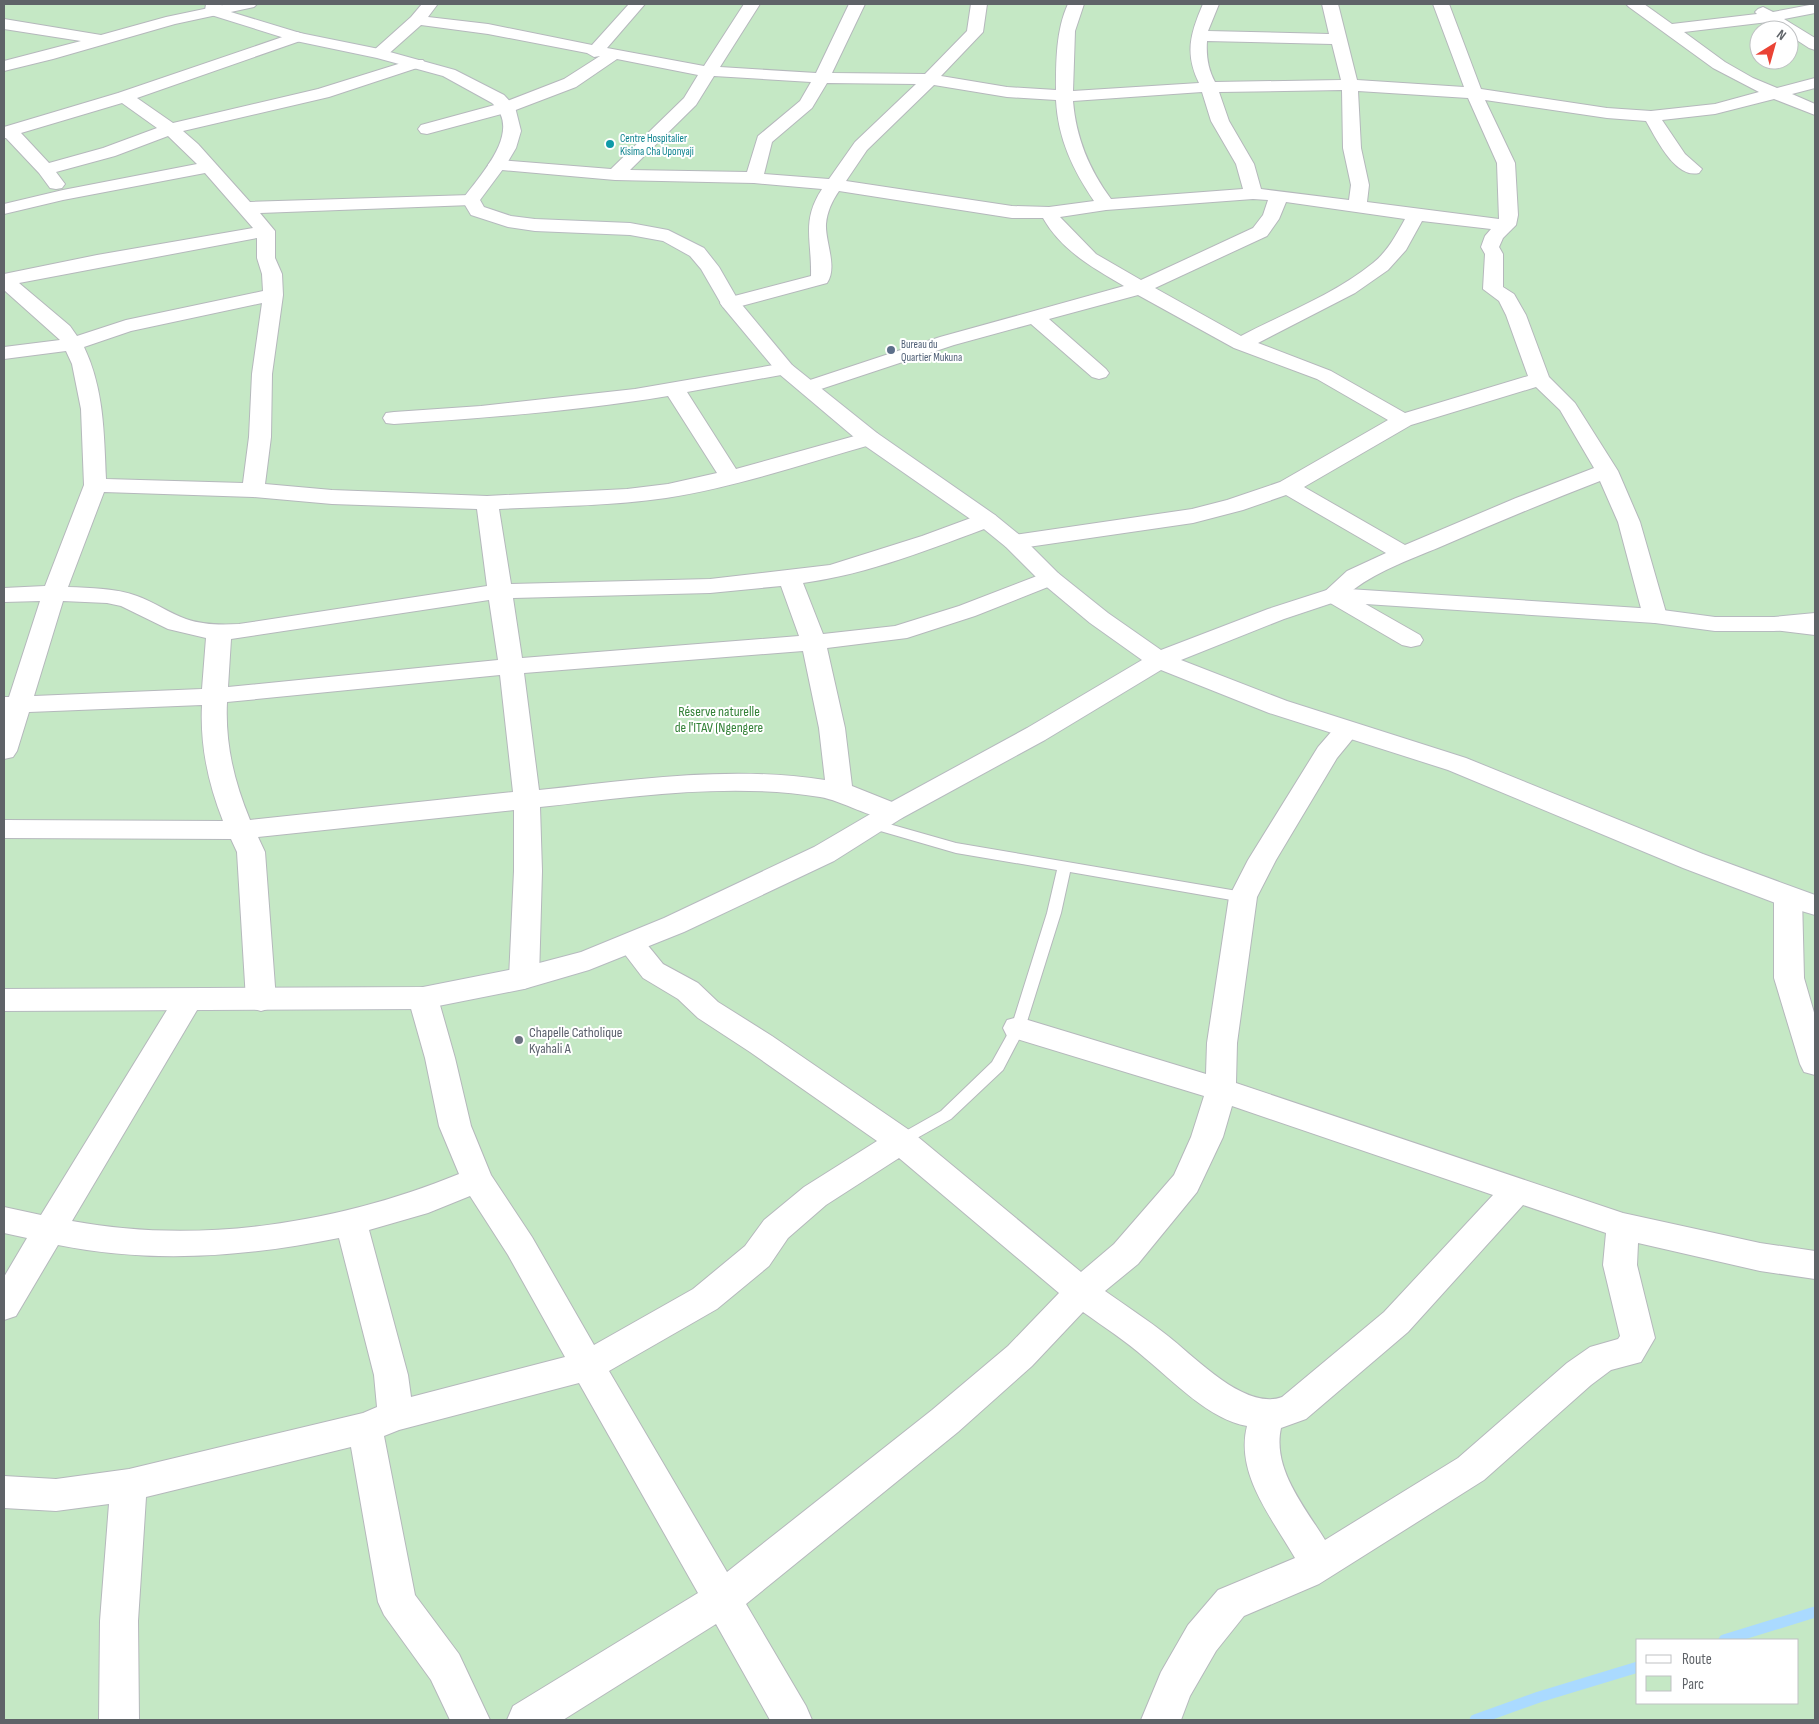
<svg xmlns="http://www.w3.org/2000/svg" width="1819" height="1724" font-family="'Sofia Sans Condensed',sans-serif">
	<rect width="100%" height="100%" fill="#f1efe8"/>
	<path fill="#c5e8c5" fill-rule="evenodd" d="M 4,4 L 1815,4 L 1815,1720 L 4,1720 ZM 1759,30 L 1789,30 L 1789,60 L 1759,60 ZM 1638,1640 L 1798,1640 L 1798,1703 L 1638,1703 Z"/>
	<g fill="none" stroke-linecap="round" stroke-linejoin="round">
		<path stroke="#aadaff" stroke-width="11" d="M 1724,1640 L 1815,1612
			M 1475,1720 L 1539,1697 L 1638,1667"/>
		<g stroke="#b5b8bc" stroke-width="2">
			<path id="lane" d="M 875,820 L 956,843 L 1243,892 L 1248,894 L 1250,897 L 1248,900 L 1243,902 L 1070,872 L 1061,913 L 1025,1028 L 1003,1070 L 951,1119 L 901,1147 L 895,1145 L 893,1141 L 895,1137 L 941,1111 L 992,1062 L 1011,1028 L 1047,913 L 1057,870 L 956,853 L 870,828 L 868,825 L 870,822 Z"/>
		</g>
		<g stroke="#b5b8bc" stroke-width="2">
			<path id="street" d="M 228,4 L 257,4 L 254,7 L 175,24 L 53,59 L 4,71 L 4,61 L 81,41 L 4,29 L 4,19 L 101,35 L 166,17 Z
				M 422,4 L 437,5 L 428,17 L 488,24 L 592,45 L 629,4 L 645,4 L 607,48 L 704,66 L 744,4 L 760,4 L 720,67 L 816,73 L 849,4 L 865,4 L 832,73 L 925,74 L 967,31 L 971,4 L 987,4 L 983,32 L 941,76 L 1007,87 L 1056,90 C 1056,61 1056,30 1068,4 L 1084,4 L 1075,31 L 1073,91 L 1199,83 C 1184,53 1191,32 1203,4 L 1219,4 L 1208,31 L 1329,34 L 1322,4 L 1338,4 L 1357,80 L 1464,87 L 1433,4 L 1449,4 L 1481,89 L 1607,108 L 1651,111 L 1715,104 L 1759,92 L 1713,68 L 1629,7 L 1626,4 L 1644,4 L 1672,24 L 1757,14 L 1755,12 L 1758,9 L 1763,7 L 1773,12 L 1815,4 L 1815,13 L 1784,19 L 1815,38 L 1815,50 L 1809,48 L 1789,35 L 1789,30 L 1781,30 L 1768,22 L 1684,32 L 1725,62 L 1753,78 L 1777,88 L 1815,78 L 1815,88 L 1792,94 L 1815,104 L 1815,115 L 1774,99 L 1715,114 L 1662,120 L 1685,154 L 1702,169 L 1699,173 C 1675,179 1656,138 1646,121 L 1607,118 L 1485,100 L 1515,163 L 1518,215 L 1516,225 L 1503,238 L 1499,247 L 1503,254 L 1503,287 L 1514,294 L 1526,315 L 1549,377 L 1575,403 L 1618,471 L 1640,522 L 1667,616 L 1663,621 L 1655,623 L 1647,621 L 1643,616 L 1618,522 L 1600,481 C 1546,502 1493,524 1440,547 C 1409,560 1374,572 1348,594 L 1420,635 L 1423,640 L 1420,645 L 1411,647 L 1402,645 L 1325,600 L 1321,595 L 1347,571 L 1386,553 L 1286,495 L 1243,510 L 1193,523 L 1014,549 L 1006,547 L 1003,542 L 1006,537 L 1014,535 L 1192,509 L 1227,500 L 1280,482 L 1388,420 L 1317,379 L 1234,348 L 1138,295 L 1049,319 L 1106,369 L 1109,373 L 1106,377 L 1099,379 L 1092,377 L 1031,324 L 954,345 L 815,391 L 808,393 L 801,391 L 798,387 L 801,383 L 940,337 L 1124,286 C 1093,268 1061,250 1043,218 L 1012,218 L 839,191 C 832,201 827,212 826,224 C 825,242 838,267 827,283 L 730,309 L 723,307 L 720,303 L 723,299 L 811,276 C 812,240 801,221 822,189 L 754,183 L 615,180 L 491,169 L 488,165 L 491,161 L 497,160 L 611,169 L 684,98 L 698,75 L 617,59 L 576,87 L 513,111 L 427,134 L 421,133 L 418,129 L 421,125 L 502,103 L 564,79 L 600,56 L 594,57 L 587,53 L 488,34 L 421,25 L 385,57 L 373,57 L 371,54 L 373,51 L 411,17 ZM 1207,41 L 1332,44 L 1341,80 L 1215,82 C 1208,69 1206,56 1207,41 ZM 714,76 L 811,82 L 800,101 L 758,136 L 747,172 L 630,170 L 696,105 ZM 827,83 L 916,84 L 855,142 L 829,179 L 764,174 L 772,142 L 812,108 ZM 934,85 L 1007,97 L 1056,100 C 1058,139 1073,170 1094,201 L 1049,207 L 1012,206 L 846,181 L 867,150 ZM 1342,90 L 1343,148 L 1351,185 L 1349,200 L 1261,189 L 1254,164 L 1229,121 L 1219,92 ZM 1358,91 L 1468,98 L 1497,163 L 1499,219 L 1367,202 L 1369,185 L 1361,148 ZM 1202,92 L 1211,121 L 1236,164 L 1243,189 L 1111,199 C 1089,169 1076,138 1073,101 ZM 1253,199 L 1268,200 L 1263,215 L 1253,228 L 1141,280 L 1096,254 L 1060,217 L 1106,210 ZM 1286,202 L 1405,219 C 1396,235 1388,251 1373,263 C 1335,294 1285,313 1241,336 L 1155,288 L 1267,236 L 1279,219 ZM 1422,221 L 1491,229 L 1485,236 L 1481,247 L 1485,254 L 1483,289 L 1499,301 L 1506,315 L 1528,376 L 1405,413 L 1331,371 L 1258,343 L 1355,293 L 1388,270 L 1406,250 ZM 1536,387 L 1560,410 L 1594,468 L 1516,498 L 1405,545 L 1304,487 L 1411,425 Z
				M 297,32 L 303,34 L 305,37 L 303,40 L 137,98 L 173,123 L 318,89 L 411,60 L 423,60 L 425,63 L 423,66 L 329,97 L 183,131 L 198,144 L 250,202 L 471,195 L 477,196 L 480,200 L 477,204 L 471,205 L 260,213 L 275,231 L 275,258 L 282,274 L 283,295 L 272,374 L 271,437 L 265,484 L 332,490 L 487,496 L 627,489 L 668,484 L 717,473 L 668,396 C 578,411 485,418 394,424 L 386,423 L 383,418 L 386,413 L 394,412 L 481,406 L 635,389 L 785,363 L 792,365 L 795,369 L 792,373 L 687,392 L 736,469 L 869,432 L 877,433 L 880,438 L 877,443 C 808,462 738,487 666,498 C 611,506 555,506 499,509 L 511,584 L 710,579 L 830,565 L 922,536 L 979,515 L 987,513 L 995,515 L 998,520 L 995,525 C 933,548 869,574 803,583 L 823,634 L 895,626 L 959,606 L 1050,571 L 1058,573 L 1062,578 L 1058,583 L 975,616 L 907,638 L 827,648 L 845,728 L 852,786 L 902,806 L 906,812 L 902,818 C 880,825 845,801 820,797 C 728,782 632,797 540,807 L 542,871 L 539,978 L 534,985 L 524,989 L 514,985 L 509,978 L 514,871 L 514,810 L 258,837 L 265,852 L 276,1000 L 271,1008 L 261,1011 L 251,1008 L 246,1000 L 237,852 L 231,839 L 4,838 L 4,820 L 223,821 C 208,783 200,746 202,705 L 29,712 L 17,751 L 13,757 L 4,759 L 4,697 L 9,697 L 40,601 L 4,602 L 4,588 L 45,586 L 84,485 L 81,409 L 72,364 L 66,351 L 4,359 L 4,347 L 60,340 L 4,290 L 4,274 L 97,255 L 253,228 L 205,173 L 63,200 L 4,214 L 4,204 L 63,190 L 197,164 L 168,136 L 115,156 L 56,172 L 65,184 L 62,188 L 56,189 L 50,188 L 39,173 L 6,138 L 4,138 L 4,127 L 118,93 ZM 122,103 L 157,128 L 103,148 L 49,163 L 21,133 ZM 257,238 L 257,258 L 262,274 L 263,291 L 126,320 L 77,336 L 70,326 L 19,283 ZM 262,303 L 252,374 L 249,437 L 243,483 L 106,479 C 104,433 104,389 84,347 L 131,331 ZM 104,492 L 253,497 L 332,504 L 477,509 L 487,586 L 239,624 C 221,625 203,625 186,619 C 169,613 154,602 137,596 C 115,588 91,588 68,587 ZM 781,586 L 799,636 L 522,658 L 513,598 L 710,593 ZM 489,600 L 498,660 L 228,687 L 231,639 ZM 63,601 L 107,603 L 121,606 L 168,629 L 206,638 L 202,689 L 34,696 ZM 803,651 L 819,728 L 825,780 C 730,765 633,780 539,790 L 524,673 ZM 500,675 L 513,792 L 250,820 C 234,781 225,744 227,702 Z
				M 1774,617 L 1815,621 L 1815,635 L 1765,629 L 1762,624 L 1765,619 Z
				M 1347,722 L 1356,724 L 1360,730 L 1337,758 L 1276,860 L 1257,897 L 1237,1043 L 1236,1083 L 1623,1213 L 1760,1243 L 1815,1251 L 1815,1279 L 1760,1271 L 1638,1243 L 1637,1265 L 1655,1338 L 1641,1362 L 1611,1370 L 1591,1385 L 1484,1480 L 1319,1584 L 1244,1616 L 1216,1651 L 1190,1696 L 1181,1720 L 1141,1720 L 1161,1672 L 1188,1625 L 1218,1590 L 1295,1558 C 1272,1518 1235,1474 1247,1426 C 1210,1420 1173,1381 1145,1358 C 1126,1341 1104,1327 1083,1312 L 1032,1366 L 958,1432 L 746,1604 L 806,1706 L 812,1720 L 770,1720 L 716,1624 L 563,1720 L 507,1720 L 513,1706 L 698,1593 L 579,1383 L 399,1430 L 384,1436 L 415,1595 L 459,1654 L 490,1720 L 450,1720 L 431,1680 L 384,1615 L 378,1602 L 351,1447 L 146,1497 L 138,1621 L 139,1720 L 99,1720 L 100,1621 L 109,1504 L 56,1511 L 4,1508 L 4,1476 L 56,1479 L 129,1469 L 363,1413 L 377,1407 L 374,1375 L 339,1238 C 245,1257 152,1264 58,1245 L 16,1316 L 4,1320 L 4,1277 L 27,1238 L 4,1233 L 4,1207 L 41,1215 L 178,992 L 188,989 L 198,992 L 203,1000 L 72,1221 C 200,1245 339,1223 459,1174 L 439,1126 L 425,1058 L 408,998 L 413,990 L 423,987 L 433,990 L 438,998 L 455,1058 L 471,1126 L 491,1175 L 532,1237 L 594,1345 L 693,1289 L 745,1246 L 764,1220 L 804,1187 L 877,1141 L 750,1052 L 698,1018 L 678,999 L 643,978 L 617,944 L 621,937 L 631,934 L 641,937 L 663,964 L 698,983 L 718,1002 L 772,1036 L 912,1132 L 1081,1272 L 1114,1244 L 1174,1175 L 1191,1137 L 1204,1096 L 1007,1036 L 1003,1028 L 1007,1020 L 1018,1017 L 1206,1074 L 1207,1043 L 1229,897 L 1248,860 L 1318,747 L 1338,724 ZM 1232,1106 L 1493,1195 L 1384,1312 L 1282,1397 C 1245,1411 1194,1356 1168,1336 C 1148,1320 1126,1306 1105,1291 L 1138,1264 L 1197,1192 L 1223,1137 ZM 899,1158 L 1059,1293 L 1008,1346 L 932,1410 L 727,1572 L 609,1371 L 717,1309 L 769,1266 L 788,1238 L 826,1205 ZM 470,1196 L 508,1255 L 565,1357 L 411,1397 L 408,1375 L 369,1230 L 428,1213 ZM 1523,1205 L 1606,1233 L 1603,1265 L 1620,1336 L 1618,1339 L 1590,1347 L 1567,1363 L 1458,1458 L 1325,1540 C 1305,1507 1272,1469 1281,1428 L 1306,1419 L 1408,1332 Z
				M 1788,887 L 1798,890 L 1802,897 L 1804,978 L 1815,1016 L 1815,1075 L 1804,1072 L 1800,1064 L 1774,978 L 1774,897 L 1778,890 Z"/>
		</g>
		<g stroke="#b6babf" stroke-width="2">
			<path id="secondary" d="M 206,4 L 222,4 L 221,9 L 300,33 L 379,49 L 455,70 L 504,95 L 515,107 L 521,131 L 516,148 L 506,165 L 480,200 L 484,207 L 511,216 L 535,219 L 630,223 L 668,230 L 704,248 L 719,267 L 738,300 L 792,365 L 877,433 L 995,515 L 1022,537 L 1058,573 L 1108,613 L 1161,650 L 1268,609 L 1333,588 L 1655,609 L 1715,617 L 1774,617 L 1815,613 L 1815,627 L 1774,631 L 1715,631 L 1655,623 L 1335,602 L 1284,619 L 1181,660 L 1287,701 L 1466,758 L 1703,854 L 1815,895 L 1815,915 L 1778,904 L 1683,868 L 1448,770 L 1269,713 L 1161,670 L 1045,740 L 902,818 L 834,861 L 684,932 L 589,970 L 524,989 L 423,1009 L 4,1011 L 4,989 L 423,987 L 524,967 L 581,952 L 664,918 L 814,847 L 884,806 L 1027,728 L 1142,660 L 1090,623 L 1042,583 L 1006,547 L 979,525 L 861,443 L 778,373 L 723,307 L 701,269 L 690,256 L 663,241 L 630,235 L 535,231 L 508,227 L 471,215 L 462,200 C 479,176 524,131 492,103 L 443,76 L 377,58 L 291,40 L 208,14 L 205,11 Z"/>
		</g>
		<use href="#lane" fill="#fff" fill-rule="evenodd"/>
		<use href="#street" fill="#fff" fill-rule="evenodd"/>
		<use href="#secondary" fill="#fff" fill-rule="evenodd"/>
	</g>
	<circle fill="#0f9aa8" stroke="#fff" stroke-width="2" cx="610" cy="144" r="5"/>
	<circle fill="#5c6f8a" stroke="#fff" stroke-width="2" cx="891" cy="350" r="5"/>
	<circle fill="#6b7280" stroke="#fff" stroke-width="2" cx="519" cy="1040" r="5"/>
	<g text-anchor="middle" stroke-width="4" stroke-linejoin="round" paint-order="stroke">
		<g font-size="11" fill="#0d838f" stroke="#fff" text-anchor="start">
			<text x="620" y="142">Centre Hospitalier<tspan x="620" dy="13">Kisima Cha Uponyaji</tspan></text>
		</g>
		<g font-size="11" fill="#4e5e75" stroke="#fff" text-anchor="start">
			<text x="901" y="348">Bureau du<tspan x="901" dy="13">Quartier Mukuna</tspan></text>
		</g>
		<g font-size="14" fill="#348238" stroke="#fff">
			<text x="719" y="716">Réserve naturelle<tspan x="719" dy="16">de l'ITAV (Ngengere</tspan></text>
		</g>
		<g font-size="14" fill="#5b616d" stroke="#fff" text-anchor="start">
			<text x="529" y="1037">Chapelle Catholique<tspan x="529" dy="16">Kyahali A</tspan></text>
		</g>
	</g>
	<rect width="1819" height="1724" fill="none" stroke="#5f6368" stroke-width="10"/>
	<rect x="1636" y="1639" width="162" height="65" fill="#ffffff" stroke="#bfc1c3"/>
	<rect x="1646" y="1655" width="25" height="8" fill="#ffffff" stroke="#bfc1c3"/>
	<text x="1682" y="1664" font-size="15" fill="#5f6368">Route</text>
	<rect x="1646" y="1676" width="25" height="15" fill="#c5e8c5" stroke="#bfc1c3"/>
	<text x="1682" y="1689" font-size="15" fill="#5f6368">Parc</text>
	<g transform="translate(1774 45) rotate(37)"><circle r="24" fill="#ffffff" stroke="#bfc1c3"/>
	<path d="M0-4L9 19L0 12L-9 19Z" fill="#ea4335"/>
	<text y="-8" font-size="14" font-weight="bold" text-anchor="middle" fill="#5f6368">N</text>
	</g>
</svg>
